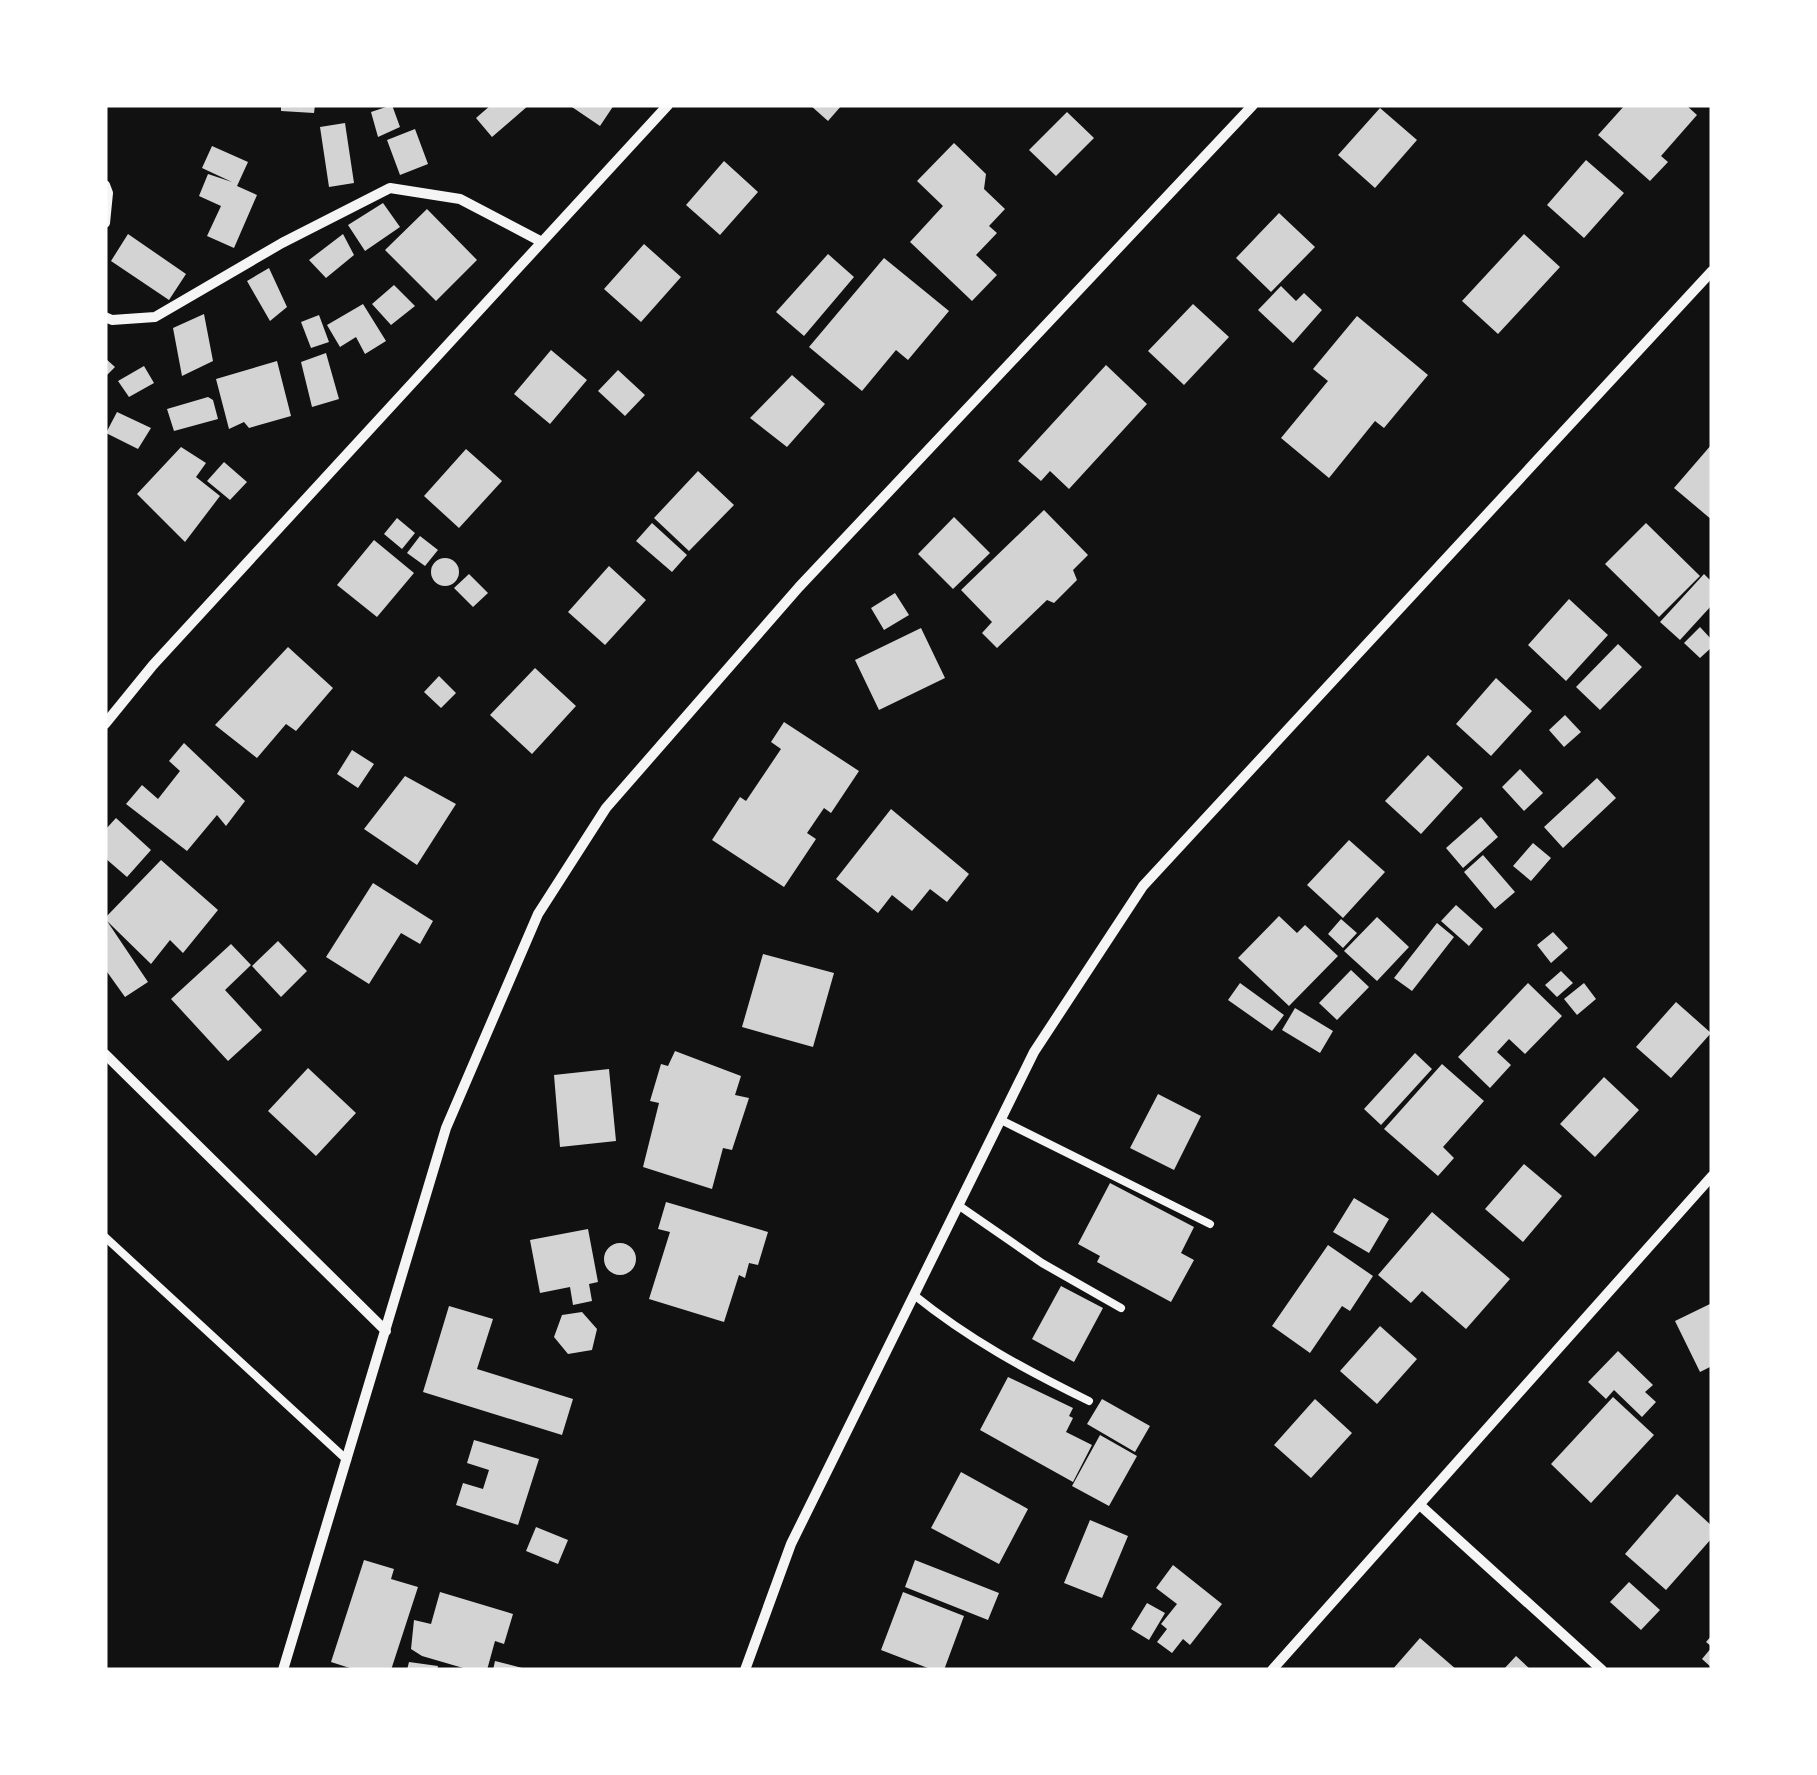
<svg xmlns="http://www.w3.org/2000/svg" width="1817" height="1775" font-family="'Noto Sans',sans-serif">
	<rect width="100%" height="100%" fill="#111"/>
	<path fill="#d3d3d3" d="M 281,105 L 315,105 L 314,113 L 281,111 Z
		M 392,105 L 400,127 L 378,137 L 371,112 Z
		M 491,105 L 529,105 L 492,137 L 476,118 Z
		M 569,105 L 614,105 L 600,126 Z
		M 810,105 L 842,105 L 828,121 Z
		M 1625,105 L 1686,105 L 1697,115 L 1661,156 L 1668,162 L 1650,181 L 1598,135 Z
		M 1380,108 L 1417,140 L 1375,188 L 1338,155 Z
		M 1067,112 L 1094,138 L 1056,176 L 1029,150 Z
		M 345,123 L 354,183 L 329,187 L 320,127 Z
		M 415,129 L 428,164 L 400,175 L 387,140 Z
		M 954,143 L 986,174 L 984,189 L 1005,209 L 989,226 L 997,233 L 976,255 L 997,275 L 972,301 L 910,242 L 943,206 L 917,181 Z
		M 212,146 L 248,162 L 237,186 L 257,195 L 234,248 L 207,236 L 221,206 L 199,196 L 208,174 L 232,182 L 202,168 Z
		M 1586,160 L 1624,193 L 1584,238 L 1547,205 Z
		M 724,161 L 758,192 L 720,235 L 686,205 Z
		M 383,203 L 400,227 L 365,251 L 348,225 Z
		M 427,209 L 477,260 L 436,301 L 385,250 Z
		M 1279,213 L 1315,247 L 1271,292 L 1236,258 Z
		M 128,234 L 186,274 L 169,300 L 111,261 Z
		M 343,234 L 354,255 L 326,278 L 309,260 Z
		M 1524,234 L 1560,267 L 1498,334 L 1462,301 Z
		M 644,244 L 681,277 L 641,322 L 604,289 Z
		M 828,254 L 854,277 L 804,336 L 776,312 Z
		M 884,258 L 949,311 L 908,360 L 896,350 L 862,391 L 809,347 Z
		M 269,268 L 287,307 L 270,321 L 247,281 Z
		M 394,285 L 415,306 L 391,325 L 372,304 Z
		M 1281,286 L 1296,301 L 1304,293 L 1322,310 L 1293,343 L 1258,310 Z
		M 363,304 L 386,341 L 365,354 L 356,337 L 340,347 L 327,325 Z
		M 1193,304 L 1229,337 L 1184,385 L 1148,351 Z
		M 204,314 L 213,361 L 182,376 L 173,328 Z
		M 319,315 L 329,342 L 311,348 L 301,322 Z
		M 1357,316 L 1428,375 L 1384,428 L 1375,421 L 1329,478 L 1281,438 L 1328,381 L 1313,369 Z
		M 551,350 L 587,380 L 550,424 L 514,394 Z
		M 326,353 L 339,399 L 312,407 L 301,362 Z
		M 105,358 L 115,367 L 105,377 Z
		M 277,361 L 291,416 L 249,428 L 244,422 L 229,429 L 216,379 Z
		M 1106,365 L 1147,404 L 1069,489 L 1050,471 L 1041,481 L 1018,461 Z
		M 144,366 L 154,383 L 129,397 L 118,381 Z
		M 618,370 L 645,395 L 625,416 L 598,391 Z
		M 792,375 L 825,404 L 787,447 L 750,418 Z
		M 208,397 L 213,400 L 218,419 L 174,431 L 167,409 Z
		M 117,412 L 151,428 L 138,449 L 106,433 Z
		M 1712,444 L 1712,520 L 1674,488 Z
		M 181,447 L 206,463 L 196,477 L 220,496 L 185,542 L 137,494 Z
		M 466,449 L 502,481 L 459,528 L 424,496 Z
		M 224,462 L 247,482 L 230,500 L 207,481 Z
		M 698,471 L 734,505 L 689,551 L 654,518 Z
		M 1044,510 L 1088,555 L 1073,570 L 1077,580 L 1054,603 L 1047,600 L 997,648 L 982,633 L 992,622 L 961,590 Z
		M 954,517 L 990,553 L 953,589 L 918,554 Z
		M 397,518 L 415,533 L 402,549 L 384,534 Z
		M 652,523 L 687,555 L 672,572 L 636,541 Z
		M 1646,523 L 1700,576 L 1659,617 L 1605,564 Z
		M 420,536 L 438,550 L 425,566 L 407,553 Z
		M 374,540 L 414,573 L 377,617 L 337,585 Z
		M431 572a14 14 0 1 1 28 0a14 14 0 1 1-28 0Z
		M 609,566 L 646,600 L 605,645 L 568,612 Z
		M 469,574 L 488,593 L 473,607 L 454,588 Z
		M 1704,574 L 1712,582 L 1712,605 L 1680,640 L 1660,622 Z
		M 895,593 L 909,615 L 884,630 L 871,608 Z
		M 1569,599 L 1608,635 L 1566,681 L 1528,645 Z
		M 1700,627 L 1712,640 L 1712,647 L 1700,658 L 1684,643 Z
		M 921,628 L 945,678 L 879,710 L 855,660 Z
		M 1618,644 L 1642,667 L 1600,710 L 1576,687 Z
		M 288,647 L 333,688 L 296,731 L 286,724 L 257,758 L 215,725 Z
		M 535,668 L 576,706 L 532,754 L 490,715 Z
		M 439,676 L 456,693 L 441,708 L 424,692 Z
		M 1496,678 L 1532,711 L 1491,756 L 1456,724 Z
		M 1565,715 L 1581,732 L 1564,747 L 1549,730 Z
		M 784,722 L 859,771 L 831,813 L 824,808 L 807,833 L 816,839 L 784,887 L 712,840 L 740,797 L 746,801 L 781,749 L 771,742 Z
		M 184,743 L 245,801 L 226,826 L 217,815 L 187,851 L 126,804 L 142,785 L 158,799 L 180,771 L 169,761 Z
		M 352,750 L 374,764 L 358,788 L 337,774 Z
		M 1428,755 L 1463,788 L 1421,834 L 1385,801 Z
		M 1520,769 L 1543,793 L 1524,811 L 1502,787 Z
		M 405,776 L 456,804 L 417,865 L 364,829 Z
		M 1597,778 L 1616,798 L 1563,848 L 1544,827 Z
		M 891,809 L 969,874 L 947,902 L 930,889 L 912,911 L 892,895 L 878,913 L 836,879 Z
		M 1481,817 L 1498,837 L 1463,868 L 1446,848 Z
		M 116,818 L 151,850 L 127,877 L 105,858 L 105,830 Z
		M 1349,840 L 1385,872 L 1343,918 L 1307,885 Z
		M 1533,843 L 1551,858 L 1531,881 L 1513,866 Z
		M 1483,855 L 1515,892 L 1495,909 L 1464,872 Z
		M 161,860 L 218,910 L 183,953 L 170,940 L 151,964 L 107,921 L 148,982 L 125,997 L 105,969 L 105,918 Z
		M 373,883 L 433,921 L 420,944 L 401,933 L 369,984 L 326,957 Z
		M 1456,905 L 1483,929 L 1469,946 L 1441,921 Z
		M 1279,916 L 1297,933 L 1305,925 L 1338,956 L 1289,1006 L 1238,958 Z
		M 1377,917 L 1409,947 L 1377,981 L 1344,951 Z
		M 1341,919 L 1357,933 L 1343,948 L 1328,934 Z
		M 1437,923 L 1454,937 L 1412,991 L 1394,978 Z
		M 1553,932 L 1568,948 L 1551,963 L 1537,945 Z
		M 278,941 L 307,971 L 281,997 L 252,966 Z
		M 231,944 L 251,965 L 225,990 L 262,1030 L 228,1061 L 171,999 Z
		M 763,954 L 834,973 L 813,1047 L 742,1027 Z
		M 1351,970 L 1369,987 L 1337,1020 L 1319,1003 Z
		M 1561,971 L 1573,983 L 1557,997 L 1545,985 Z
		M 1240,983 L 1284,1015 L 1272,1031 L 1228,1000 Z
		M 1528,983 L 1562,1016 L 1525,1054 L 1509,1039 L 1497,1052 L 1511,1065 L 1490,1088 L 1458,1057 Z
		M 1584,983 L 1596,999 L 1577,1015 L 1564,999 Z
		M 1676,1002 L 1711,1033 L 1671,1078 L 1636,1047 Z
		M 1295,1008 L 1333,1031 L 1320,1053 L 1282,1030 Z
		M 675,1051 L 741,1076 L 735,1095 L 749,1098 L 732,1150 L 723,1148 L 712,1189 L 643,1167 L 659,1103 L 650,1101 L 661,1064 L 668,1066 Z
		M 1415,1053 L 1432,1069 L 1381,1125 L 1364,1109 Z
		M 1442,1064 L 1484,1101 L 1443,1147 L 1454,1158 L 1438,1176 L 1384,1129 Z
		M 308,1068 L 356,1113 L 316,1156 L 268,1111 Z
		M 609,1069 L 616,1141 L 560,1147 L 554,1075 Z
		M 1604,1077 L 1639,1110 L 1595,1157 L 1560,1124 Z
		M 1158,1094 L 1201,1116 L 1174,1170 L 1130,1148 Z
		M 1524,1164 L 1562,1196 L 1523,1242 L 1485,1209 Z
		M 1110,1183 L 1194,1227 L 1181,1253 L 1194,1260 L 1171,1302 L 1097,1262 L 1100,1256 L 1078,1244 Z
		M 1354,1198 L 1389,1219 L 1369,1253 L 1333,1232 Z
		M 666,1202 L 768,1232 L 758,1265 L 749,1263 L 745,1278 L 739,1275 L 724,1322 L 649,1299 L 670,1232 L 658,1229 Z
		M 1432,1212 L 1510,1279 L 1466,1329 L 1422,1291 L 1411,1303 L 1378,1275 Z
		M 588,1229 L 598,1282 L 589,1284 L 592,1301 L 573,1305 L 570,1287 L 540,1293 L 530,1240 Z
		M604 1259a16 16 0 1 1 32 0a16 16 0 1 1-32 0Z
		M 1328,1245 L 1373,1276 L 1350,1311 L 1342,1306 L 1310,1353 L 1272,1326 Z
		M 1061,1286 L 1103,1308 L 1074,1362 L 1032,1339 Z
		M 1712,1303 L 1712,1366 L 1700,1372 L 1675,1321 Z
		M 449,1306 L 493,1319 L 477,1369 L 573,1399 L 562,1435 L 423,1392 Z
		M 582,1312 L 597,1329 L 592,1350 L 568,1354 L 554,1337 L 562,1315 Z
		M 1380,1326 L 1417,1359 L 1377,1404 L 1340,1371 Z
		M 1618,1351 L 1653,1385 L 1645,1392 L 1656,1402 L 1642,1417 L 1614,1390 L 1606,1399 L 1588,1382 Z
		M 1008,1377 L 1073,1408 L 1069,1416 L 1073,1418 L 1066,1432 L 1092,1445 L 1073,1482 L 980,1430 Z
		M 1613,1397 L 1654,1435 L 1591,1503 L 1551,1464 Z
		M 1102,1399 L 1150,1426 L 1135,1452 L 1087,1424 Z
		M 1315,1399 L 1352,1433 L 1311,1478 L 1274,1445 Z
		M 1100,1435 L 1137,1456 L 1109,1506 L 1072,1486 Z
		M 474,1440 L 539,1459 L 518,1525 L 456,1505 L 463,1483 L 483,1489 L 489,1470 L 467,1463 Z
		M 961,1472 L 1028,1509 L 999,1564 L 931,1528 Z
		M 1677,1494 L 1712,1526 L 1712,1538 L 1666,1590 L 1625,1554 Z
		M 1090,1520 L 1128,1536 L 1102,1598 L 1064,1583 Z
		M 536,1527 L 568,1540 L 558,1564 L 526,1551 Z
		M 364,1560 L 394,1569 L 391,1579 L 418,1587 L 391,1670 L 356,1670 L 331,1662 Z
		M 915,1560 L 999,1593 L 988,1620 L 905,1587 Z
		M 1173,1565 L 1222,1604 L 1190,1645 L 1183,1639 L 1172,1653 L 1157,1642 L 1167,1629 L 1161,1624 L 1177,1604 L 1156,1588 Z
		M 1629,1582 L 1660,1610 L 1641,1630 L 1610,1602 Z
		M 440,1592 L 513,1614 L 504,1644 L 495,1641 L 487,1670 L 470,1670 L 422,1656 L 411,1649 L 414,1620 L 431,1624 Z
		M 903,1592 L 964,1616 L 944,1670 L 933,1670 L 881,1650 Z
		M 1147,1603 L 1165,1613 L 1149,1640 L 1131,1629 Z
		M 1712,1635 L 1712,1668 L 1702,1659 L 1712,1647 L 1706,1642 Z
		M 1420,1638 L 1457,1670 L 1392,1670 Z
		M 1516,1656 L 1531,1670 L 1503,1670 Z
		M 495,1661 L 526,1669 L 526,1670 L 493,1670 Z
		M 409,1662 L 438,1666 L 437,1670 L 407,1670 Z"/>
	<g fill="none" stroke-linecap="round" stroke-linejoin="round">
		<path stroke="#f5f5f5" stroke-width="8" d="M 1001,1120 L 1210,1224
			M 958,1205 L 1042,1263 L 1121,1308
			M 105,1237 L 347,1460
			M 914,1295 C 970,1340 1024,1369 1089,1401"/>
		<path stroke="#f5f5f5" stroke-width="10" d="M 105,185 L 108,193 L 105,223
			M 105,317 L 112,320 L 155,317 L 282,243 L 390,188 L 460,199 L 542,242
			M 105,724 L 153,665 L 668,105
			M 105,1054 L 386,1331
			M 1421,1506 L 1602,1670
			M 283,1670 L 446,1128 L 538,914 L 606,808 L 799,587 L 1253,105
			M 745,1670 L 791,1544 L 1034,1052 L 1143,886 L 1712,271
			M 1272,1670 L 1712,1176"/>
	</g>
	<rect width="1817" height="1775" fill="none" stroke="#ffffff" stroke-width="215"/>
</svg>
